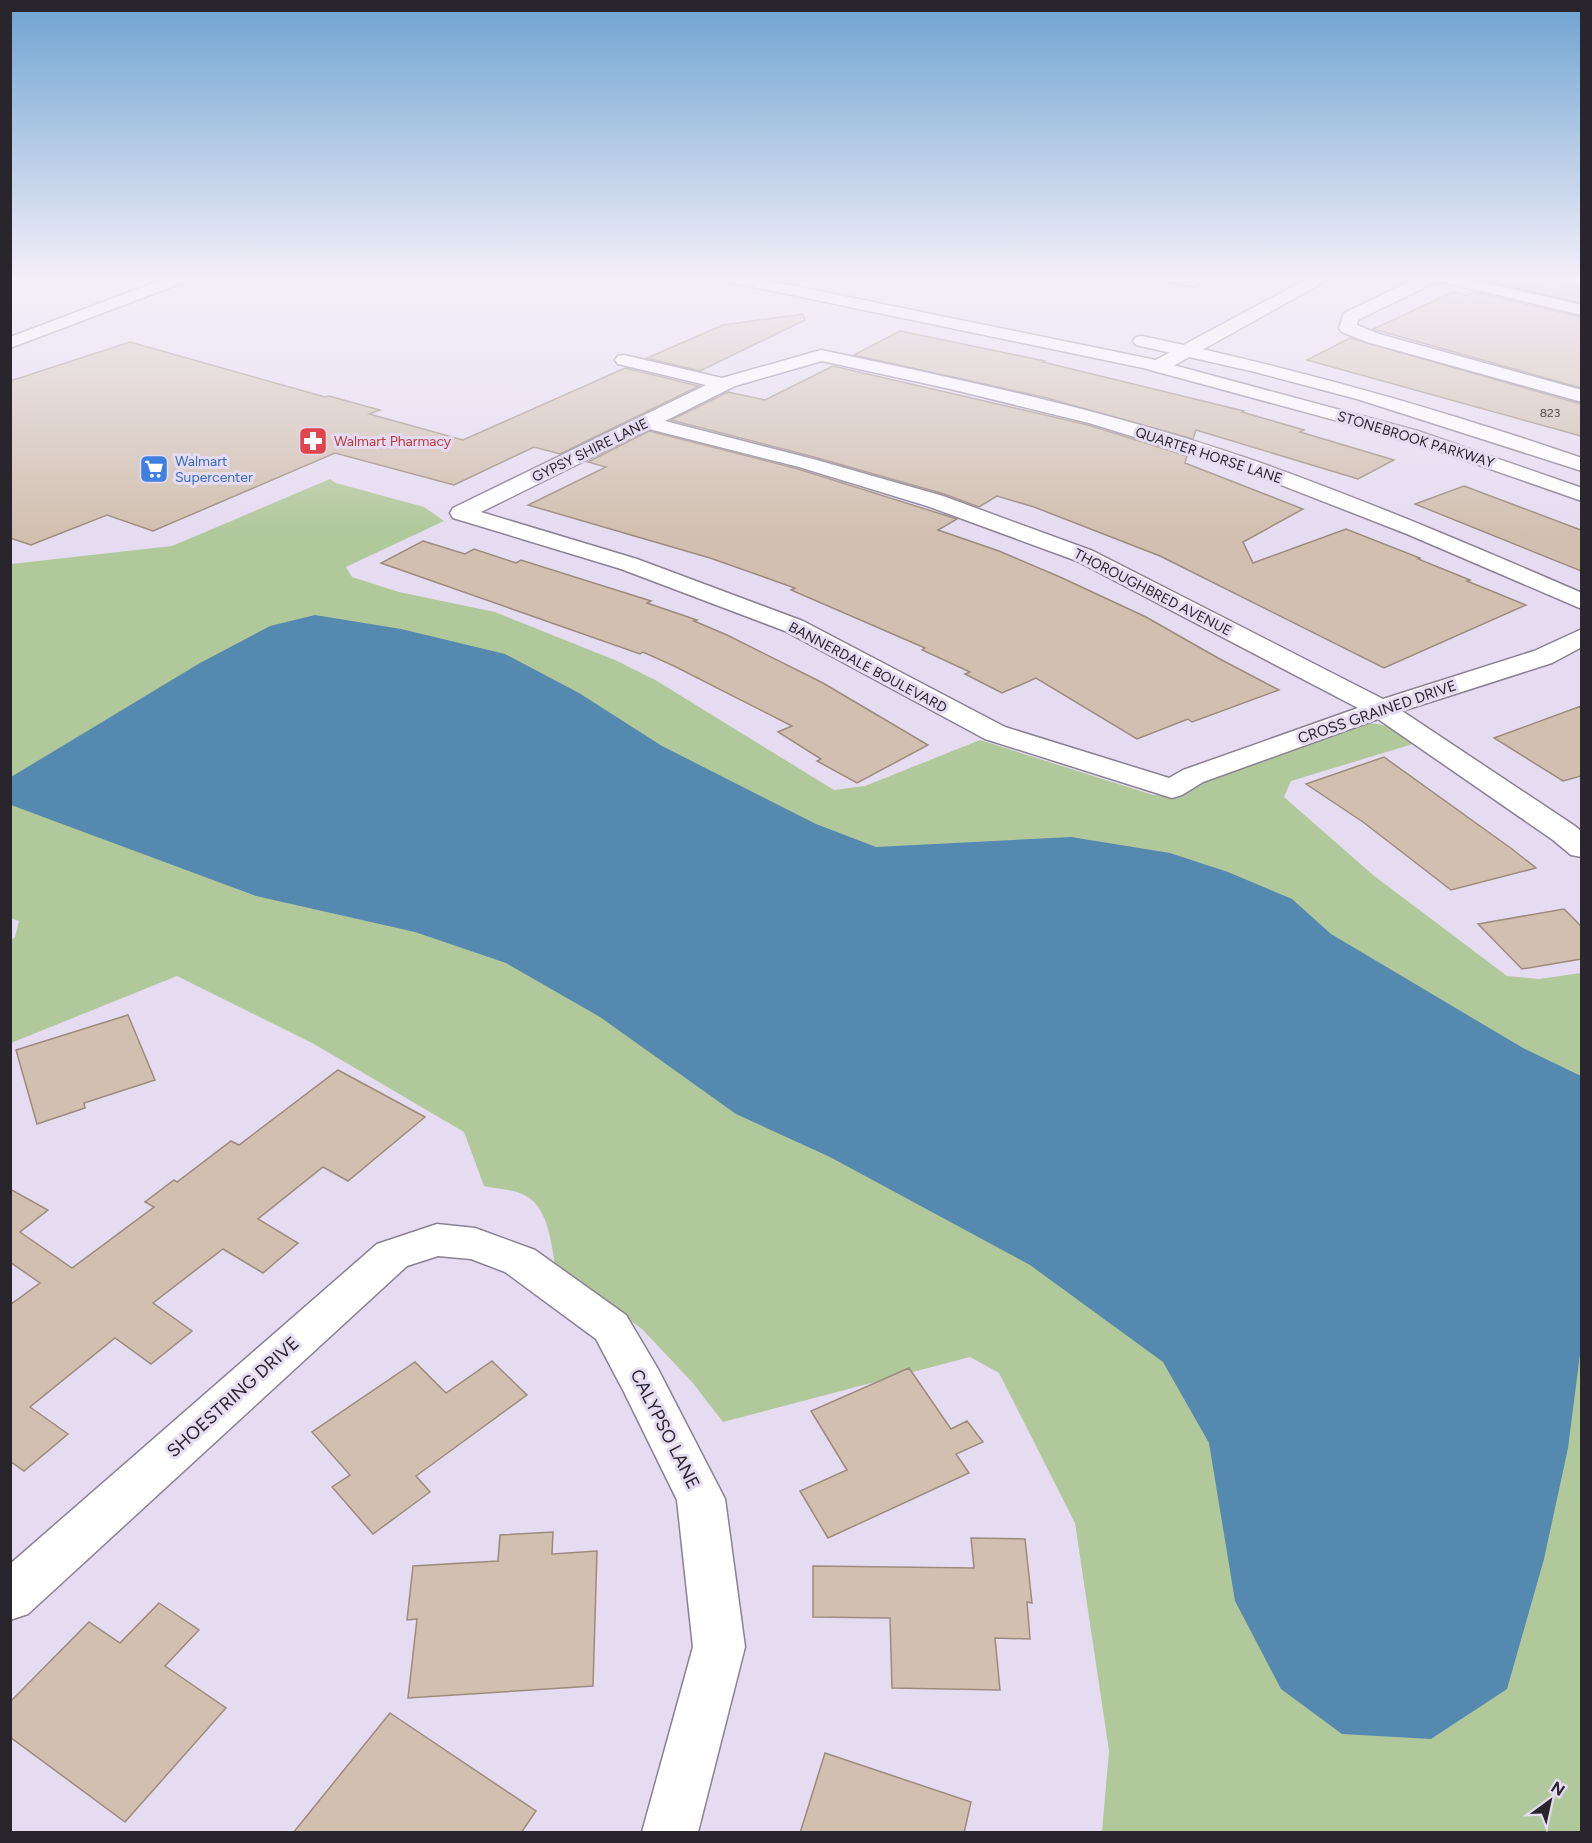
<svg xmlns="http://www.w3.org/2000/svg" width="1592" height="1843" font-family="Figtree,sans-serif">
	<rect width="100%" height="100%" fill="#e6dcf1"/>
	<path fill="#b1c89b" d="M 330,479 L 336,483 L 424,507 L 444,521 L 346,567 L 352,577 L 399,592 L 495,612 L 615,660 L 657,681 L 834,790 L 865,786 L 980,740 L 1153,795 L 1173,796 L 1230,768 L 1367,723 C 1386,723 1401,732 1416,743 L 1291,781 L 1284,797 L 1373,875 L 1507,976 L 1539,979 L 1581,973 L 1581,1832 L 1102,1832 L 1109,1751 L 1075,1523 L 999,1373 L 970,1357 L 723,1422 L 692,1382 L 642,1329 L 555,1264 C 551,1242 548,1208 526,1196 C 515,1189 496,1189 484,1186 L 464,1132 L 314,1044 L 177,976 L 11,1043 L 11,940 L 15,937 L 19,921 L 10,918 L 11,564 L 172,546 Z"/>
	<path fill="#5589af" d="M 315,615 L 401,629 L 505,654 L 579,693 L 662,746 L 816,824 L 876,847 L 1071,837 L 1170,853 L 1228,872 L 1292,899 L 1331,934 L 1523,1048 L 1581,1076 L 1582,1339 L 1568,1448 L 1544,1559 L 1507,1689 L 1431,1739 L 1342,1734 L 1281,1689 L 1235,1601 L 1209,1443 L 1163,1362 L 1030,1265 L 830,1157 L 736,1114 L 600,1017 L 506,963 L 415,932 L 256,896 L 11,805 L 11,777 L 200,663 L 270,626 Z"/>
	<path fill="#d1c0b0" stroke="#9c8b7c" stroke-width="1.5" d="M 1494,275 L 1551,275 L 1545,280 L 1581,286 L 1581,303 L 1486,281 Z
		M 1453,292 L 1469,296 L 1474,292 L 1581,317 L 1581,388 L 1373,329 Z
		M 803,314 L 805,320 L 700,371 L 647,358 L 723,325 Z
		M 900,331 L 1045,361 L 1043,362 L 1244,411 L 1242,412 L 1304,430 L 1300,432 L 1394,460 L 1358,479 L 1196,430 L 1193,439 L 1043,397 L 854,355 Z
		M 1350,338 L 1581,404 L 1581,436 L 1307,360 Z
		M 130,342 L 325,397 L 329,396 L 380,410 L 369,414 L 463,440 L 625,368 L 699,386 L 560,454 L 534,447 L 454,485 L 335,453 L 153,531 L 107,515 L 31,545 L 10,538 L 10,381 Z
		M 833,366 L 1088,425 L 1187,456 L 1185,463 L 1303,509 L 1243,542 L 1253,563 L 1346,529 L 1420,558 L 1418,559 L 1470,580 L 1467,581 L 1526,605 L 1384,668 L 1160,556 L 1034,507 L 997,496 L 979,507 L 944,494 L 814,457 L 671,420 L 728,392 L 765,400 Z
		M 649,431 L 798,469 L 957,519 L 938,530 L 999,551 L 1060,577 L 1146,617 L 1218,658 L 1279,690 L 1192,722 L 1188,719 L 1137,739 L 1036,678 L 1002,693 L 965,674 L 970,672 L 922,650 L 925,648 L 791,590 L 795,588 L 710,558 L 528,505 L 606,467 L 588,462 Z
		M 1464,486 L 1581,530 L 1581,571 L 1415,504 Z
		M 423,541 L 465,554 L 474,549 L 516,563 L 521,560 L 651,601 L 647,603 L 697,620 L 694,621 L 727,635 L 823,683 L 928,745 L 857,783 L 817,761 L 821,759 L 778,732 L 792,726 L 674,666 L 643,652 L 640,654 L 381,563 Z
		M 1581,706 L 1581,776 L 1563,781 L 1494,738 Z
		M 1384,757 L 1512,849 L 1536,868 L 1451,890 L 1363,822 L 1306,784 Z
		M 1564,909 L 1581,926 L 1581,959 L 1522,969 L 1478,924 Z
		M 128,1015 L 155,1080 L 84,1103 L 85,1108 L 37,1124 L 16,1050 Z
		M 338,1070 L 425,1117 L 348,1181 L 323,1167 L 258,1219 L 298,1243 L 263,1273 L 223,1249 L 153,1303 L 192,1331 L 151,1364 L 115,1338 L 30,1407 L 68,1434 L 24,1471 L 10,1461 L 10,1305 L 40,1283 L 10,1262 L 10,1189 L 48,1210 L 20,1232 L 72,1268 L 154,1207 L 145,1202 L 174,1180 L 177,1182 L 231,1141 L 239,1145 Z
		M 492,1361 L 527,1395 L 416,1476 L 430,1492 L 373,1534 L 332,1487 L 350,1475 L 312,1432 L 415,1362 L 446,1393 Z
		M 909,1368 L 951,1429 L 967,1421 L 983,1442 L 956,1454 L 969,1473 L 828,1538 L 800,1491 L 847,1470 L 811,1411 Z
		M 553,1532 L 552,1554 L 597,1551 L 593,1686 L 408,1698 L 417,1619 L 407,1620 L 413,1566 L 498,1561 L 500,1535 Z
		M 971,1538 L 1025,1539 L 1032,1603 L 1027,1602 L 1030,1639 L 995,1638 L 1000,1690 L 892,1688 L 890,1618 L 813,1617 L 813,1566 L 974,1568 Z
		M 159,1603 L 199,1630 L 165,1666 L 226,1708 L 125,1822 L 10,1737 L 10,1702 L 89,1622 L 120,1643 Z
		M 390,1713 L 536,1811 L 521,1833 L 293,1833 Z
		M 825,1753 L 971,1802 L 964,1833 L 800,1833 Z"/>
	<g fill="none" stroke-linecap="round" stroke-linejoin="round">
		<g stroke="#8a8194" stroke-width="3">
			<path id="minor" d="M 1149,275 L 1209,275 L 1198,284 L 1192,286 L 1151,278 Z
				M 1314,275 L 1333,275 L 1331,278 L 1166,370 L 1152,370 L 1150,366 L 1152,362 Z
				M 1423,275 L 1450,275 L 1582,305 L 1582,315 L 1438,281 L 1358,320 L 1357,325 L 1379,334 L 1582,390 L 1582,402 L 1367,342 L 1342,332 L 1339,328 L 1344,313 Z
				M 821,350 C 969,381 1118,413 1261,463 C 1370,502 1476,547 1582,593 L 1582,609 L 1407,534 L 1245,471 L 1089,423 L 946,388 L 822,361 L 735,386 L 665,421 L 813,459 L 943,496 L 1093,551 L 1383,699 L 1534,651 L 1582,629 L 1582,647 L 1552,663 L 1402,711 L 1575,826 L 1582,832 L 1582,857 L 1571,855 L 1553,840 L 1378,719 L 1203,782 L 1182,795 L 1172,798 L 985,739 L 785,631 L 621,569 L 453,518 L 450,513 L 453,508 L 706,385 L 618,364 L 615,360 L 618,356 L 624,355 L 722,378 ZM 649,429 L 799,467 L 927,506 L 1077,561 L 1358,708 L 1183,770 L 1169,778 L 1005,727 L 803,621 L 637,559 L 481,512 Z
				M 437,1224 L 475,1228 L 535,1250 L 626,1315 L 658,1369 L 725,1499 L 745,1647 L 698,1832 L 642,1832 L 693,1647 L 677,1500 L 624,1392 L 596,1339 L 505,1272 L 471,1259 L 438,1256 L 407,1266 L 28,1614 L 10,1620 L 10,1564 L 377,1244 Z"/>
		</g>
		<g stroke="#8a8194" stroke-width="3">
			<path id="secondary" d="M 712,275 L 741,275 L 1151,359 L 1418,431 L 1582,488 L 1582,501 L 1404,439 L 1143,368 L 720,280 Z
				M 1142,336 C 1291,367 1437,408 1582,458 L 1582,471 L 1357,399 L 1251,371 L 1136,345 L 1133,341 L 1136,337 Z"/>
		</g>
		<g stroke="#8a8194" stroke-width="3">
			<path id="primary" d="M 175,275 L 197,275 L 195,278 L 10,348 L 10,337 Z"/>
		</g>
		<use href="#minor" fill="#fff" fill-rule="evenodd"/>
		<use href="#secondary" fill="#fff" fill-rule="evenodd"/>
		<use href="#primary" fill="#fff" fill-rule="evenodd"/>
	</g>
	<linearGradient id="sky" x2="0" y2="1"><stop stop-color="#6da3d1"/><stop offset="0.52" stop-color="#f4eff9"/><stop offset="1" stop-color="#f4eff9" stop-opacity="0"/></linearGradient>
	<rect width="1592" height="533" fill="url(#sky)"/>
	<defs>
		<g id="pharmacy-square" transform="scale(1.5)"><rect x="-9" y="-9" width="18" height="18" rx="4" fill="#e0444e" stroke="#e6dcf1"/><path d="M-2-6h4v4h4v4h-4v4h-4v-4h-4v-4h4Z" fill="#fff"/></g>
		<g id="supermarket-square" transform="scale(1.5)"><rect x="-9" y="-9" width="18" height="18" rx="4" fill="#3f7fe0" stroke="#e6dcf1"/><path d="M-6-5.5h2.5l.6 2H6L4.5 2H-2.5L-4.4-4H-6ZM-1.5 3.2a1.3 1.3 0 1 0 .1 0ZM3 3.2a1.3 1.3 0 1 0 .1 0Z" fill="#fff"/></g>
	</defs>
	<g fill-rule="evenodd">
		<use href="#pharmacy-square" x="313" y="441"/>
		<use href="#supermarket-square" x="154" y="469"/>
	</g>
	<g text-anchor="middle" stroke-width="6" stroke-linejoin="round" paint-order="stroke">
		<g font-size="12" fill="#524c4d">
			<text x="1550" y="417">823</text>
		</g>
		<g font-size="14" fill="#28252c" stroke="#e6dcf1">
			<text transform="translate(1416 439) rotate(17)" y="5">STONEBROOK PARKWAY</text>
			<text transform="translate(590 450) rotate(-26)" y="5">GYPSY SHIRE LANE</text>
			<text transform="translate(1209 455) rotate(18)" y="5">QUARTER HORSE LANE</text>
			<text transform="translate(1153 592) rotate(27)" y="5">THOROUGHBRED AVENUE</text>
			<text transform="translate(868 667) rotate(28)" y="5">BANNERDALE BOULEVARD</text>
		</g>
		<g font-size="14" fill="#be3a42" stroke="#e6dcf1" text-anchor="start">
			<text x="334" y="446">Walmart Pharmacy</text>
		</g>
		<g font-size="14" fill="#366cbe" stroke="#e6dcf1" text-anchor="start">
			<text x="175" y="466">Walmart<tspan x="175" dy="16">Supercenter</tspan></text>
		</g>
		<g font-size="15" fill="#28252c" stroke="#e6dcf1">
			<text transform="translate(1377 712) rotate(-19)" y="5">CROSS GRAINED DRIVE</text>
		</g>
		<g font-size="18" fill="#28252c" stroke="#e6dcf1">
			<text transform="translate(233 1397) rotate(-42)" y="6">SHOESTRING DRIVE</text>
			<text transform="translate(665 1429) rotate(63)" y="6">CALYPSO LANE</text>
		</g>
	</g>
	<rect width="1592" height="1843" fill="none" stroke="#28252c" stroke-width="24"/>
	<g transform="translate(1550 1801) rotate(33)" stroke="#e6dcf1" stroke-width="4.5" paint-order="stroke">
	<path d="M0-4.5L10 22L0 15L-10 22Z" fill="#28252c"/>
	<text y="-9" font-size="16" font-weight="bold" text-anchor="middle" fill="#28252c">N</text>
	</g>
</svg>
